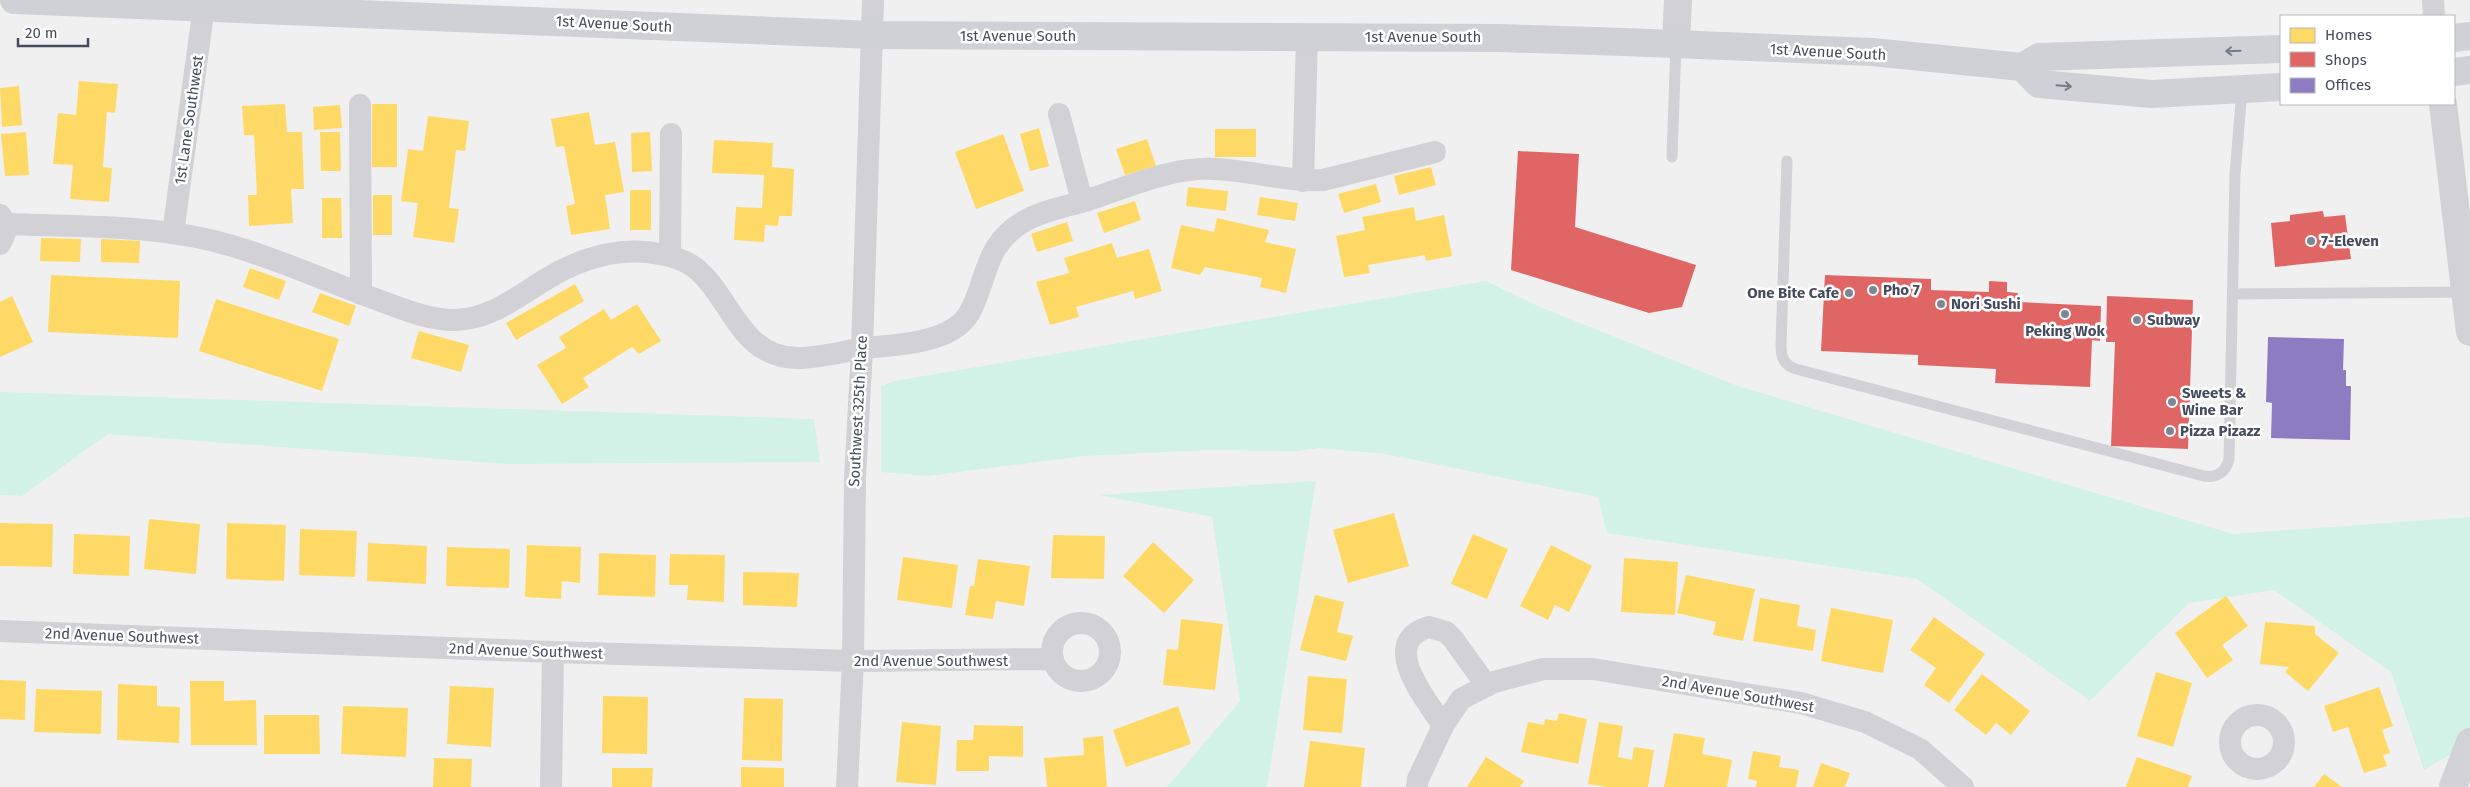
<svg xmlns="http://www.w3.org/2000/svg" width="2470" height="787" font-family="'Fira Sans',sans-serif">
	<rect width="100%" height="100%" fill="#f1f0f0"/>
	<path fill="#d2f2e7" d="M 1486,281 L 1540,307 L 1738,386 L 2233,534 L 2470,517 L 2470,743 L 2424,770 L 2391,672 L 2274,590 L 2189,603 L 2090,701 L 1917,579 L 1607,533 L 1598,497 L 1385,454 L 1320,448 L 1297,451 L 1207,450 L 1085,456 L 928,476 L 881,472 L 881,386 L 894,381 Z
		M 0,392 L 814,419 L 820,462 L 507,464 L 108,434 L 22,496 L 0,495 Z
		M 1316,481 L 1267,787 L 1167,787 L 1240,701 L 1212,517 L 1099,495 Z"/>
	<path fill="#ffd966" d="M 79,81 L 118,84 L 115,113 L 107,112 L 103,167 L 112,168 L 109,202 L 70,199 L 73,165 L 53,164 L 58,113 L 76,115 Z
		M 19,86 L 22,125 L 2,127 L 0,88 Z
		M 285,104 L 287,132 L 302,132 L 304,189 L 291,189 L 293,223 L 249,226 L 248,195 L 257,195 L 254,135 L 244,135 L 242,106 Z
		M 372,104 L 397,104 L 397,167 L 372,167 Z
		M 340,105 L 342,128 L 314,130 L 313,107 Z
		M 589,112 L 595,145 L 615,142 L 624,192 L 605,195 L 610,229 L 571,235 L 566,206 L 575,204 L 564,146 L 556,147 L 551,119 Z
		M 428,116 L 469,121 L 465,151 L 456,150 L 449,208 L 459,209 L 454,243 L 413,237 L 418,203 L 401,201 L 408,149 L 423,151 Z
		M 1039,128 L 1049,166 L 1030,171 L 1020,134 Z
		M 1215,129 L 1256,129 L 1256,157 L 1215,157 Z
		M 26,132 L 29,175 L 5,176 L 1,134 Z
		M 320,132 L 340,132 L 341,171 L 321,171 Z
		M 650,132 L 652,171 L 632,172 L 631,133 Z
		M 1003,134 L 1024,191 L 976,209 L 955,152 Z
		M 1147,139 L 1156,166 L 1125,175 L 1116,149 Z
		M 714,140 L 773,143 L 772,167 L 794,169 L 792,216 L 779,216 L 778,226 L 765,225 L 764,242 L 734,240 L 736,207 L 762,208 L 764,175 L 712,173 Z
		M 1431,167 L 1436,185 L 1399,195 L 1394,176 Z
		M 1376,184 L 1381,202 L 1344,213 L 1338,194 Z
		M 1188,187 L 1228,191 L 1226,211 L 1186,206 Z
		M 630,190 L 651,190 L 651,230 L 630,230 Z
		M 373,195 L 392,195 L 392,235 L 373,235 Z
		M 1260,197 L 1298,203 L 1295,221 L 1257,215 Z
		M 322,198 L 341,198 L 342,238 L 322,238 Z
		M 1135,201 L 1141,220 L 1104,233 L 1097,213 Z
		M 1414,207 L 1416,221 L 1444,215 L 1452,256 L 1426,261 L 1425,255 L 1368,265 L 1370,273 L 1344,277 L 1336,236 L 1365,230 L 1362,217 Z
		M 1217,218 L 1269,230 L 1265,242 L 1296,249 L 1286,293 L 1260,287 L 1262,278 L 1205,267 L 1200,275 L 1171,268 L 1181,225 L 1214,232 Z
		M 1067,222 L 1073,241 L 1037,252 L 1031,234 Z
		M 41,238 L 81,239 L 80,262 L 40,261 Z
		M 101,239 L 140,241 L 139,263 L 101,262 Z
		M 1112,243 L 1117,258 L 1149,249 L 1162,291 L 1135,299 L 1133,291 L 1076,307 L 1079,317 L 1050,325 L 1036,282 L 1069,273 L 1064,258 Z
		M 250,268 L 286,281 L 279,300 L 243,287 Z
		M 51,275 L 180,281 L 178,338 L 48,332 Z
		M 575,284 L 584,301 L 516,340 L 506,323 Z
		M 320,293 L 356,306 L 349,326 L 312,312 Z
		M 12,296 L 33,342 L 0,357 L 0,302 Z
		M 216,299 L 339,339 L 322,391 L 199,351 Z
		M 637,304 L 661,341 L 639,354 L 632,347 L 583,378 L 589,387 L 562,404 L 537,365 L 566,348 L 559,337 L 604,309 L 611,320 Z
		M 419,331 L 469,345 L 461,372 L 411,358 Z
		M 1394,513 L 1409,566 L 1348,583 L 1333,530 Z
		M 149,519 L 200,524 L 196,574 L 144,569 Z
		M 0,523 L 53,524 L 52,567 L 0,566 Z
		M 227,523 L 286,525 L 284,581 L 226,579 Z
		M 300,529 L 357,531 L 355,577 L 299,575 Z
		M 74,534 L 130,536 L 129,576 L 73,574 Z
		M 1473,534 L 1508,549 L 1487,599 L 1451,584 Z
		M 1053,535 L 1105,536 L 1104,579 L 1051,578 Z
		M 1153,542 L 1194,580 L 1164,613 L 1123,576 Z
		M 368,543 L 427,546 L 426,584 L 367,581 Z
		M 527,545 L 581,547 L 580,583 L 562,581 L 561,599 L 525,597 Z
		M 1551,545 L 1592,566 L 1569,612 L 1555,605 L 1548,620 L 1520,606 Z
		M 447,547 L 510,549 L 509,588 L 446,586 Z
		M 599,553 L 656,555 L 655,597 L 598,595 Z
		M 670,554 L 725,555 L 724,602 L 687,600 L 688,585 L 669,585 Z
		M 903,557 L 958,565 L 952,608 L 897,600 Z
		M 1624,558 L 1678,562 L 1675,615 L 1621,612 Z
		M 978,559 L 1030,566 L 1024,606 L 996,601 L 993,619 L 965,615 L 970,586 L 974,586 Z
		M 743,572 L 799,573 L 797,607 L 743,605 Z
		M 1686,575 L 1755,589 L 1743,641 L 1713,635 L 1716,622 L 1677,613 Z
		M 1315,595 L 1344,602 L 1337,632 L 1353,636 L 1346,661 L 1300,650 Z
		M 2226,596 L 2248,626 L 2222,645 L 2233,660 L 2207,678 L 2175,633 Z
		M 1760,598 L 1800,605 L 1797,626 L 1816,630 L 1813,651 L 1753,641 Z
		M 1831,608 L 1893,620 L 1883,673 L 1821,661 Z
		M 1934,617 L 1985,654 L 1949,703 L 1924,685 L 1936,668 L 1910,650 Z
		M 1181,619 L 1223,624 L 1215,690 L 1163,685 L 1167,649 L 1178,650 Z
		M 2265,622 L 2315,626 L 2315,634 L 2339,653 L 2308,691 L 2285,672 L 2289,667 L 2260,664 Z
		M 2156,672 L 2192,683 L 2173,747 L 2137,736 Z
		M 1982,674 L 2030,711 L 2011,735 L 1996,723 L 1986,735 L 1954,710 Z
		M 1308,676 L 1347,679 L 1342,733 L 1303,730 Z
		M 0,680 L 26,681 L 25,720 L 0,719 Z
		M 190,681 L 224,681 L 224,701 L 256,700 L 257,745 L 191,745 Z
		M 118,684 L 157,686 L 157,706 L 180,707 L 179,743 L 117,740 Z
		M 450,686 L 494,688 L 491,747 L 447,744 Z
		M 2379,687 L 2393,726 L 2382,730 L 2390,753 L 2383,755 L 2387,766 L 2364,773 L 2348,727 L 2333,732 L 2324,706 Z
		M 36,689 L 102,691 L 101,734 L 34,732 Z
		M 603,696 L 648,697 L 647,754 L 602,753 Z
		M 744,698 L 783,699 L 782,761 L 742,760 Z
		M 343,706 L 408,708 L 406,757 L 341,754 Z
		M 1178,706 L 1191,744 L 1126,767 L 1113,730 Z
		M 1559,713 L 1587,719 L 1578,764 L 1521,752 L 1528,722 L 1544,725 L 1545,719 L 1557,721 Z
		M 264,715 L 319,715 L 320,754 L 264,754 Z
		M 902,722 L 941,726 L 936,785 L 896,782 Z
		M 1599,722 L 1623,726 L 1618,757 L 1632,760 L 1634,747 L 1654,750 L 1648,787 L 1607,787 L 1588,784 Z
		M 974,725 L 1023,726 L 1023,757 L 989,756 L 989,771 L 956,771 L 957,740 L 973,740 Z
		M 1674,733 L 1705,738 L 1702,754 L 1732,760 L 1727,787 L 1664,787 Z
		M 1103,736 L 1107,787 L 1047,787 L 1044,758 L 1084,755 L 1083,738 Z
		M 1310,741 L 1365,748 L 1361,787 L 1304,787 Z
		M 1753,751 L 1781,756 L 1779,767 L 1799,770 L 1796,787 L 1756,787 L 1757,781 L 1748,779 Z
		M 1486,757 L 1524,781 L 1520,787 L 1467,787 Z
		M 2137,757 L 2192,776 L 2188,787 L 2126,787 Z
		M 434,758 L 472,759 L 471,787 L 433,787 Z
		M 1821,763 L 1850,773 L 1845,787 L 1813,787 Z
		M 741,767 L 784,768 L 784,787 L 741,787 Z
		M 612,768 L 653,768 L 652,787 L 612,787 Z
		M 2324,774 L 2342,787 L 2314,787 Z"/>
	<path fill="#e06666" d="M 1518,151 L 1579,154 L 1575,227 L 1696,265 L 1682,307 L 1649,313 L 1511,270 Z
		M 2323,211 L 2324,217 L 2345,215 L 2351,259 L 2275,267 L 2271,223 L 2290,221 L 2290,215 Z
		M 1825,275 L 1931,279 L 1931,290 L 1989,292 L 1989,281 L 2007,282 L 2007,292 L 2018,293 L 2018,302 L 2101,306 L 2100,341 L 2092,340 L 2090,387 L 1995,383 L 1996,369 L 1918,365 L 1918,355 L 1821,351 Z
		M 2107,296 L 2193,300 L 2188,449 L 2111,446 L 2115,342 L 2106,342 Z"/>
	<path fill="#8e7cc3" d="M 2268,337 L 2344,339 L 2343,370 L 2346,370 L 2346,386 L 2351,386 L 2350,440 L 2271,438 L 2272,403 L 2266,402 Z"/>
	<g fill="none" stroke-linecap="round" stroke-linejoin="round">
		<path stroke="#d1d1d6" stroke-width="11" d="M 1672,157 L 1676,44
			M 1787,161 L 1781,345 C 1781,358 1784,365 1796,369 L 2204,476 C 2217,478 2226,472 2229,459 L 2235,174 L 2242,90
			M 2233,294 L 2466,292"/>
		<path stroke="#d1d1d6" stroke-width="22" d="M 2433,0 L 2434,16
			M 360,105 L 361,294
			M 1059,114 L 1082,201
			M 1303,181 L 1307,37
			M 0,215 C 9,225 6,233 0,244
			M 6,224 C 84,227 165,224 239,248 C 284,262 327,281 370,297 C 398,307 426,320 455,320 C 491,319 518,296 548,278 C 581,258 621,246 660,254 C 672,256 684,260 694,267 C 733,297 739,360 801,358 C 823,357 845,351 867,348 C 892,345 922,344 946,333 C 957,328 967,319 972,308 C 988,274 986,244 1023,222 C 1041,211 1065,207 1085,201 C 1126,188 1170,167 1213,169 C 1250,170 1286,182 1323,180 L 1435,152
			M 173,233 L 204,6
			M 670,256 L 671,134
			M1052 652a29 29 0 1 1 58 0a29 29 0 1 1-58 0Z
			M 0,631 L 553,652 L 853,661 L 1053,659
			M2230 742a27 27 0 1 1 54 0a27 27 0 1 1-54 0Z
			M 1443,726 C 1427,700 1377,642 1429,627 L 1446,632 L 1453,639 L 1487,686
			M 551,787 L 553,652
			M 847,787 L 853,661 L 855,478 L 862,349 L 873,0
			M 1417,787 L 1418,779 L 1443,726 L 1461,699 L 1494,682 L 1543,669 L 1593,669 L 1801,703 L 1865,722 L 1920,749 L 1963,787"/>
		<path stroke="#d1d1d6" stroke-width="28" d="M 1676,44 L 1678,0
			M 2443,104 L 2470,332
			M 2453,787 L 2470,742"/>
		<path stroke="#cfd1d6" stroke-width="28" d="M 14,0 L 873,35 L 1498,38 L 1624,42 L 1872,52 L 2022,67 L 2039,57 L 2281,49
			M 2454,38 L 2470,36
			M 2022,67 L 2039,84 L 2152,94 L 2281,87
			M 2454,72 L 2470,70"/>
	</g>
	<defs><path id="oneway-shaft" d="M-6 0H5M1.5-3L5.5 0L1.5 3" fill="none" stroke-width="1.6" stroke-linecap="round" stroke-linejoin="round" transform="scale(1.25)"/></defs>
	<g stroke="#757b88">
		<use href="#oneway-shaft" transform="translate(2233 51) rotate(178)"/>
		<use href="#oneway-shaft" transform="translate(2064 86) rotate(5)"/>
	</g>
	<g fill="#818591" stroke="#fff" stroke-width="2">
		<circle cx="2311" cy="241" r="5"/>
		<circle cx="1873" cy="290" r="5"/>
		<circle cx="1849" cy="293" r="5"/>
		<circle cx="1941" cy="304" r="5"/>
		<circle cx="2065" cy="314" r="5"/>
		<circle cx="2137" cy="320" r="5"/>
		<circle cx="2172" cy="402" r="5"/>
		<circle cx="2170" cy="431" r="5"/>
	</g>
	<g text-anchor="middle" stroke-width="5" stroke-linejoin="round" paint-order="stroke">
		<g font-size="15" fill="#454c5e" stroke="#fff">
			<text transform="translate(614 24) rotate(3)" y="5">1st Avenue South</text>
			<text x="1018" y="41">1st Avenue South</text>
			<text x="1423" y="42">1st Avenue South</text>
			<text transform="translate(1828 52) rotate(3)" y="5">1st Avenue South</text>
			<text transform="translate(189 120) rotate(-82)" y="5">1st Lane Southwest</text>
			<text transform="translate(858 411) rotate(-87)" y="5">Southwest 325th Place</text>
			<text transform="translate(122 636) rotate(2)" y="5">2nd Avenue Southwest</text>
			<text transform="translate(526 651) rotate(2)" y="5">2nd Avenue Southwest</text>
			<text x="931" y="666">2nd Avenue Southwest</text>
			<text transform="translate(1738 694) rotate(10)" y="5">2nd Avenue Southwest</text>
		</g>
		<g font-size="15" font-weight="bold" fill="#454c5e" stroke="#fff" text-anchor="start">
			<text x="2321" y="246">7-Eleven</text>
			<text x="1883" y="295">Pho 7</text>
			<text x="1839" y="298" text-anchor="end">One Bite Cafe</text>
			<text x="1951" y="309">Nori Sushi</text>
			<text x="2147" y="325">Subway</text>
			<text x="2065" y="336" text-anchor="middle">Peking Wok</text>
			<text x="2182" y="398">Sweets &amp;<tspan x="2182" dy="17">Wine Bar</tspan></text>
			<text x="2180" y="436">Pizza Pizazz</text>
		</g>
	</g>
	<rect x="2280" y="15" width="175" height="90" fill="#ffffff" stroke="#b5b7bf"/>
	<rect x="2290" y="28" width="25" height="15" fill="#ffd966" stroke="#b5b7bf"/>
	<text x="2325" y="40" font-size="15" fill="#454c5e">Homes</text>
	<rect x="2290" y="52" width="25" height="15" fill="#e06666" stroke="#b5b7bf"/>
	<text x="2325" y="65" font-size="15" fill="#454c5e">Shops</text>
	<rect x="2290" y="78" width="25" height="15" fill="#8e7cc3" stroke="#b5b7bf"/>
	<text x="2325" y="90" font-size="15" fill="#454c5e">Offices</text>
	<path d="M18 38v8h70v-8" fill="none" stroke="#454c5e" stroke-width="2.5"/>
	<text x="25" y="38" font-size="15" fill="#454c5e" stroke="#ffffff" stroke-width="4" paint-order="stroke">20 m</text>
</svg>
